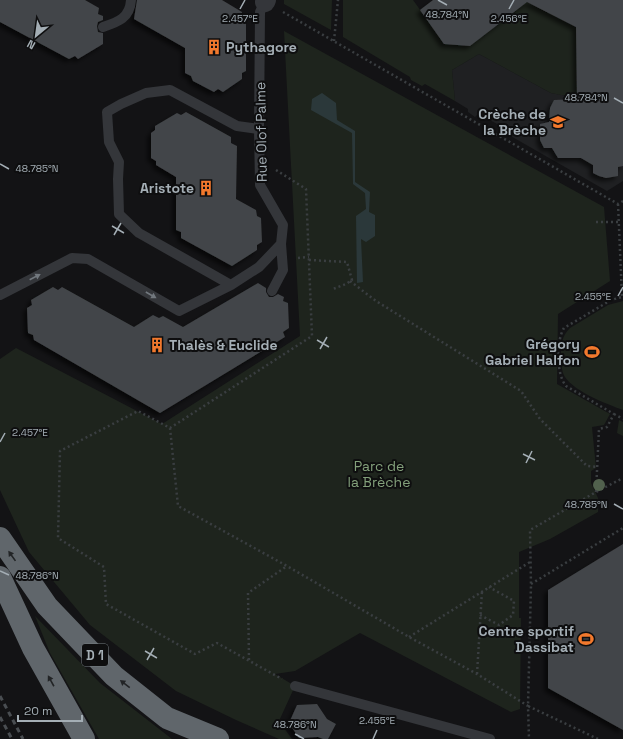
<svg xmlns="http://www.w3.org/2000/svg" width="623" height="739" font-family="'Space Grotesk',sans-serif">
	<defs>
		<filter id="shadow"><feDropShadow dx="-3.5" dy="3.5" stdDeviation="2" flood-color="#0009"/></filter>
	</defs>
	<rect width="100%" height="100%" fill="#131315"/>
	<path fill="#1f2022" d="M 479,54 L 551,93 L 578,98 L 623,113 L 623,181 L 607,191 L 502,131 L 503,127 L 478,114 L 475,117 L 468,112 L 468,109 L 455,101 L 452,70 Z"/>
	<path fill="#1e241d" d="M 284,0 L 332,0 L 331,30 L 284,4 Z
		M 343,0 L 413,0 L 444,43 L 470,46 L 527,2 L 576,27 L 577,96 L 561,95 L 551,93 L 479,54 L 452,70 L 455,101 L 425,84 L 422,86 L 411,80 L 410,77 L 343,37 Z
		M 284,31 L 604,207 L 610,281 L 558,314 L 557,384 L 610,414 L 604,425 L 592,427 L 596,468 L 591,471 L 591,483 L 598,498 L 598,512 L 550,539 L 519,552 L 519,618 L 521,618 L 520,709 L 511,712 L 360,633 L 295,671 L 275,674 L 295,686 L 279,721 L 292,739 L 279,739 L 236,720 L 176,691 L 90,625 L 29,552 L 0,490 L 0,359 L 16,348 L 162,424 L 300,336 Z
		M 623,301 L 623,410 C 607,404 569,390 563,373 C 561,367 561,360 561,354 C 561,344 562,336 570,328 L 608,305 Z
		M 619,420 L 623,422 L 623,436 L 617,433 Z
		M 35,616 L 100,683 L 172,739 L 99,739 L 50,653 Z"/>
	<path fill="#2b383a" d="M 322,93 L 336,103 L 337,120 L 355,131 L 355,182 L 370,192 L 369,212 L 375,215 L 375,236 L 366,242 L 361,239 L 363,282 L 357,283 L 356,216 L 366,209 L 365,193 L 353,184 L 352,133 L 311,110 L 312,99 Z"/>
	<path fill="#424548" filter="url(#shadow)" d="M 0,0 L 85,0 L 99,8 L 98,14 L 103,16 L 103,20 L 98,22 L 97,26 L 98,32 L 103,33 L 103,44 L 78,59 L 75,56 L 69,59 L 0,22 Z
		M 137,0 L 222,0 L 242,12 L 242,16 L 246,19 L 246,71 L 242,73 L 242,79 L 223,92 L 218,89 L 214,92 L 193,81 L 191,76 L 185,73 L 185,48 L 134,19 Z
		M 433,0 L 623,0 L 623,166 L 618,167 L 618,176 L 606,178 L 599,176 L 593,173 L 593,165 L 581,158 L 558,158 L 552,148 L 544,148 L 540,140 L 540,124 L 549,122 L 550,108 L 554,100 L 577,99 L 576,27 L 527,2 L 470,46 L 444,44 L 420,10 Z
		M 186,112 L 231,137 L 231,143 L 237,146 L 236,199 L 256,210 L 257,216 L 261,218 L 262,242 L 257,245 L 257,250 L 232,266 L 181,238 L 181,232 L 176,230 L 176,177 L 156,165 L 156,161 L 151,158 L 151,133 L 155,130 L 155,126 L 177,113 L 181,115 Z
		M 258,283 L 266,288 L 266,292 L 269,297 L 273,297 L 278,294 L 284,297 L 283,301 L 288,303 L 289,328 L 283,332 L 285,337 L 160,413 L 34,340 L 33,335 L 28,333 L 27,308 L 32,305 L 31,300 L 53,287 L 58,290 L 62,287 L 134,327 L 153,315 L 159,318 L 163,316 L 183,327 Z
		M 623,544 L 623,730 L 548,688 L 548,590 Z
		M 317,704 L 327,719 L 336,724 L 328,739 L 323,739 L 318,737 L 299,738 L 289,723 L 297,705 Z"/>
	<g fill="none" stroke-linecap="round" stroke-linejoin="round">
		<path stroke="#3a3e41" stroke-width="2.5" stroke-dasharray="2 3" stroke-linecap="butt" d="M 283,12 L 618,204 L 623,201
			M 334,41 L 338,0
			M 276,170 L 306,189 L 312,336 L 170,428 L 138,411 L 60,451 L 58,538 L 104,567 L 106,604 L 195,654 L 217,643 L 282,679
			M 618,204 L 622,297
			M 596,222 L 619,222
			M 298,258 L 309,257
			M 309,260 L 347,262 L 352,280 L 346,284 L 333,289
			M 350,281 L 376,301 L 521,391 L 540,419 L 587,466 L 598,467
			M 614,414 L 623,419
			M 170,428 L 178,506 L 287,566 L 409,637 L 477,674 L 528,706 L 529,739
			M 596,492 L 599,429 L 607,427 L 614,414 L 566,386 C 556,374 556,341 564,328 L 611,300 L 622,297
			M 531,584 L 623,528
			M 480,615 L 499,625 L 513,615 L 514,601 L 489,587
			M 409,637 L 530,562
			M 249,660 L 248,593 L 287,566
			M 477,674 L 482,591
			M 598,739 L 528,706 L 531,585 L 530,530 L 596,492 L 623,478"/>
		<path stroke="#34363a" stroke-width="10" d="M 103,27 C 118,22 130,18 131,0
			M 231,285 L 139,233 L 119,214 L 118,179 L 119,162 L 109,142 L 107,112 L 121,104 L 146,93 L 170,90 L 237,126 L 259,129
			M 272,291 L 283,270 L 281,244
			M 0,295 L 72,258 L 88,259 L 179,311 L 231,285 L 259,267 L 281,244 L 283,225 L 260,185 L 259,129 L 260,12 L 265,2 L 262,1
			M 295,686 L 490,739"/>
		<path stroke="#34363a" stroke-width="20" d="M 265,2 L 266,0"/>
		<path stroke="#60666b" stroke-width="22" d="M 0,538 L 47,606 L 114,676 L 167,718 L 218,739
			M 0,577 L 33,648 L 84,739"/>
		<path stroke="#494d51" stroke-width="3" stroke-dasharray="5 4" stroke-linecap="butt" d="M 0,696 L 23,739
			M 0,717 L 12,739"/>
	</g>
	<circle fill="#51614d" cx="599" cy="485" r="6"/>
	<defs><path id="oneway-solid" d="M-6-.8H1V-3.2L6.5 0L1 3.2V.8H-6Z"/></defs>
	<g fill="#72787e">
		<use href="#oneway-solid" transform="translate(35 277) rotate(-27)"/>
		<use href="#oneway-solid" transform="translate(151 295) rotate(30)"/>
	</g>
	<g fill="#222426">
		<use href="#oneway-solid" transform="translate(12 556) rotate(-125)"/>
		<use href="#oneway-solid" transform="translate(51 681) rotate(-119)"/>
		<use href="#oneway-solid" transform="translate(125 684) rotate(-142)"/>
	</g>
	<path fill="none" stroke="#a4aeb5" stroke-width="1.5" d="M 438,0 L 447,5M 240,9 L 245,0M 509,9 L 514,0M 614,98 L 623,103M 0,164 L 9,169M 112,226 L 124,233M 114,235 L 121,223M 618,296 L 623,287M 317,340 L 329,347M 320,349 L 327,337M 0,442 L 5,433M 523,454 L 535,460M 526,463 L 532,451M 614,504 L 623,509M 0,571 L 9,575M 145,651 L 157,658M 147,660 L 154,648M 295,734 L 304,739M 373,739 L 377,730"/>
	<defs>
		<g id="building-bare" transform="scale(1.2)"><path d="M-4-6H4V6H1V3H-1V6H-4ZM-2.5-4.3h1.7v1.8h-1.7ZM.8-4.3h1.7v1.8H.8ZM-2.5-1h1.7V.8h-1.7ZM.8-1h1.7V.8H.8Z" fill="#f2792d" stroke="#0e0e0f" stroke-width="2.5" paint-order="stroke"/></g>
		<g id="school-bare" transform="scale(1.2)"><path d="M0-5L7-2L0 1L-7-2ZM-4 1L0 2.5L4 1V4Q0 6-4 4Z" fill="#f2792d" stroke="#0e0e0f" stroke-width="2.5" paint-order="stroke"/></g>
		<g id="stadium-bare" transform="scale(1.2)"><path d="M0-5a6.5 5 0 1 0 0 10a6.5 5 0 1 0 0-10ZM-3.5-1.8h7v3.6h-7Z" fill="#f2792d" stroke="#0e0e0f" stroke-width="2.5" paint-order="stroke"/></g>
	</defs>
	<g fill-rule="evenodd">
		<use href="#building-bare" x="214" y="47"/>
		<use href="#school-bare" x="558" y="122"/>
		<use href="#building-bare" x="206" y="188"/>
		<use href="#building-bare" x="157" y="345"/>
		<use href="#stadium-bare" x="592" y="352"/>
		<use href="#stadium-bare" x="586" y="639"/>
	</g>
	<g text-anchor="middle" stroke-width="4" stroke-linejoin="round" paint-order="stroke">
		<rect fill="#0e0e0f" stroke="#777e83" stroke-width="1" x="82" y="644" width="26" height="22" rx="3"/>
		<g font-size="13" font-weight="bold" fill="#a4aeb5">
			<text x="95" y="660">D 1</text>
		</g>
		<g font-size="14" font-weight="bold" fill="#a4aeb5" stroke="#0e0e0f" text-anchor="end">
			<text x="226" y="52" text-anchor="start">Pythagore</text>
			<text x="546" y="119">Crèche de<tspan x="546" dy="16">la Brèche</tspan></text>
			<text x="194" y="193">Aristote</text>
			<text x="580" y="349">Grégory<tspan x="580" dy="16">Gabriel Halfon</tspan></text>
			<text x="169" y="350" text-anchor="start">Thalès &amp; Euclide</text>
			<text x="574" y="636">Centre sportif<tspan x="574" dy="16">Dassibat</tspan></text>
		</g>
		<g font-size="14" fill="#a4aeb5" stroke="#0e0e0f">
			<text transform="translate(261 132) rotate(-91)" y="5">Rue Olof Palme</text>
		</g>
		<g font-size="14" fill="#83a07b" stroke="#0e0e0f">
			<text x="379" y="471">Parc de<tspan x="379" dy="16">la Brèche</tspan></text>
		</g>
	</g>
	<g font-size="10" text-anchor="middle" fill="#a4aeb5" stroke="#0e0e0f" stroke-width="4" stroke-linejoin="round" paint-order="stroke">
		<text x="447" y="18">48.784°N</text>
		<text x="240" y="22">2.457°E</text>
		<text x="509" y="22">2.456°E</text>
		<text x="586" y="101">48.784°N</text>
		<text x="37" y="172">48.785°N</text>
		<text x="593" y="300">2.455°E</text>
		<text x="30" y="436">2.457°E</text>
		<text x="586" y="508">48.785°N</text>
		<text x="37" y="579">48.786°N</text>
		<text x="377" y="724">2.455°E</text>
		<text x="295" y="728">48.786°N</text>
	</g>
	<g transform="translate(36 36) rotate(209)" stroke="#0e0e0f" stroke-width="3" paint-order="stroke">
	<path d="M0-3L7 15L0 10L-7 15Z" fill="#a4aeb5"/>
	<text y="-6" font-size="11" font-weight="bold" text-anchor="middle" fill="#a4aeb5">N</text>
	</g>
	<path d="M18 715v6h64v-6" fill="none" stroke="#a4aeb5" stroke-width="2"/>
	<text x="24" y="715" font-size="12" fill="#a4aeb5" stroke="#0e0e0f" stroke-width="3" paint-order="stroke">20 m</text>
</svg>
